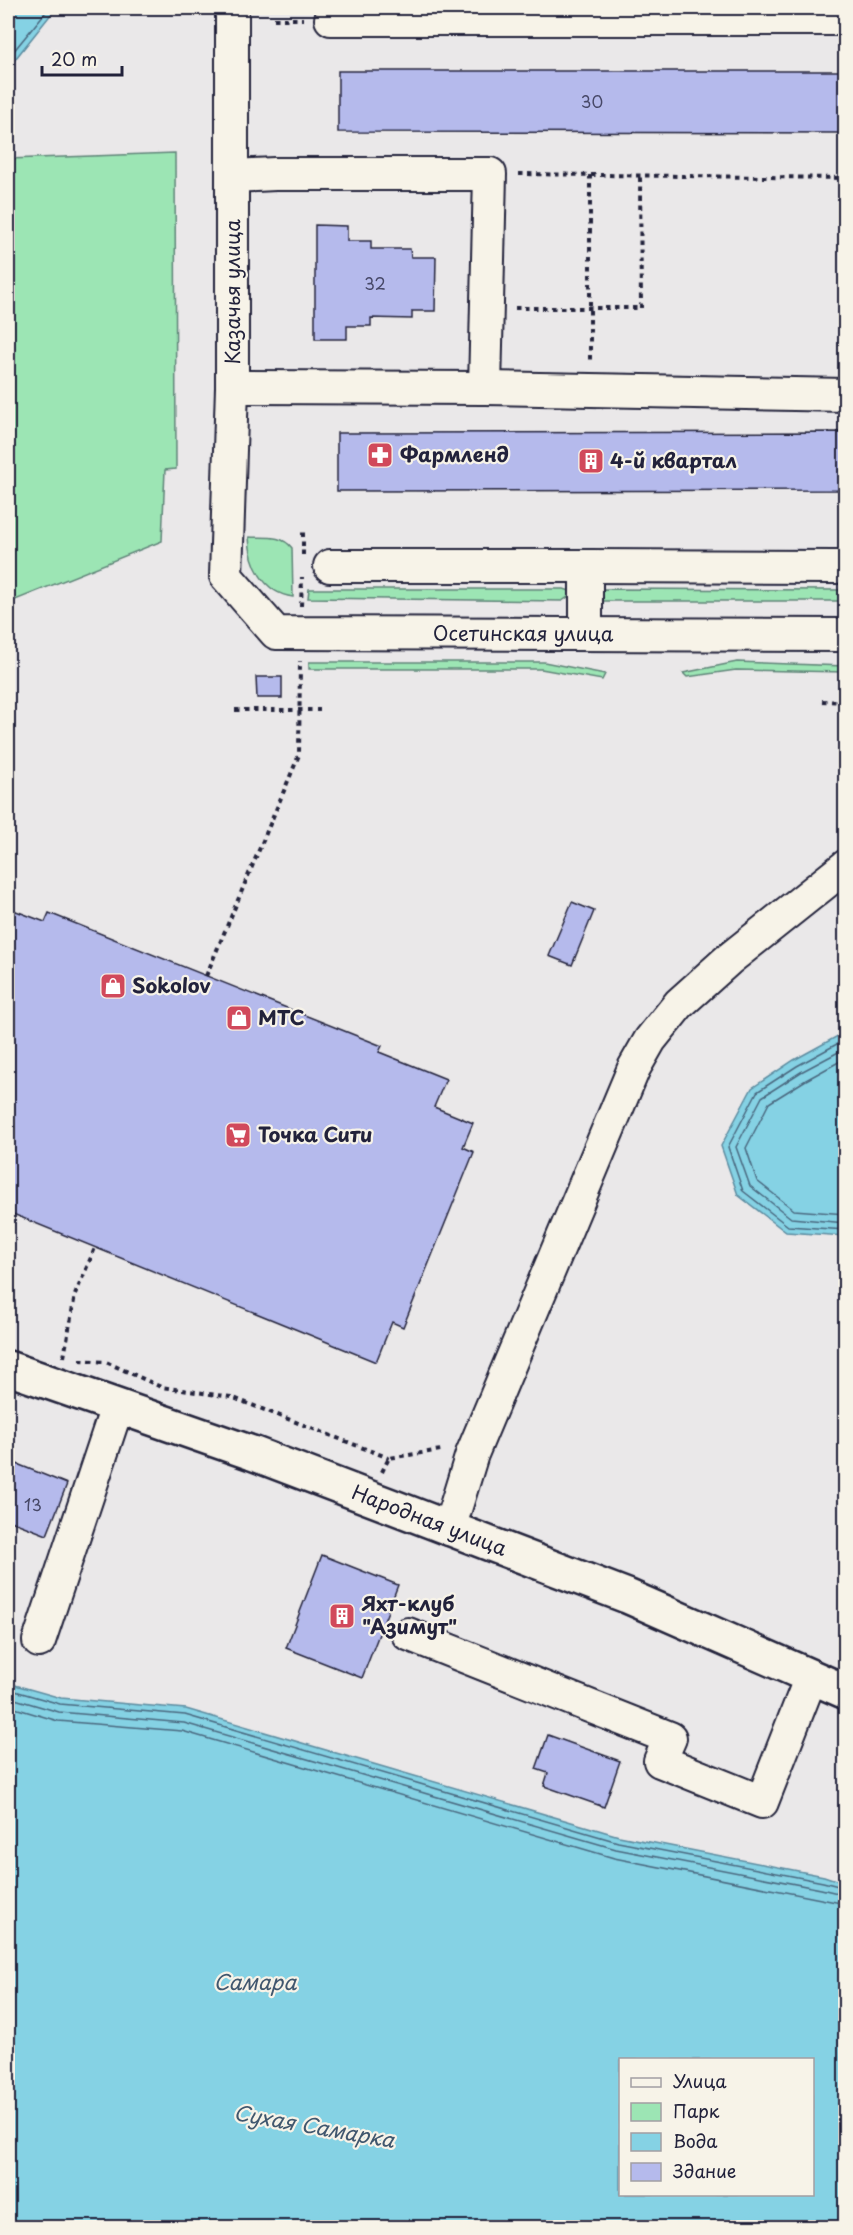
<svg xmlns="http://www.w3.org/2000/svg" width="853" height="2235" font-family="'Playpen Sans',sans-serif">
	<rect width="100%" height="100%" fill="#eae8e9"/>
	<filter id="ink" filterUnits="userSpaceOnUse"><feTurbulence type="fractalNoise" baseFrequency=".0167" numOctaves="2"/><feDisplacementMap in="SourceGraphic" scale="12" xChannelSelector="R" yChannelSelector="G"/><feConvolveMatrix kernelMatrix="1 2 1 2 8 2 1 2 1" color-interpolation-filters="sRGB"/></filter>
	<g filter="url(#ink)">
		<path fill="#9ce5b4" stroke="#5f8478" stroke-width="1.5" d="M 175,153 L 176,469 L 165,470 L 162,541 L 8,603 L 8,159 Z
			M 249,537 C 264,538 282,534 292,548 L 293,597 C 263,593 250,564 249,537 Z
			M 309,589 L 564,589 L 570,591 L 571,595 L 562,601 L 308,598 Z
			M 601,589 L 846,590 L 845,601 L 601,601 Z
			M 309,662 L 544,662 L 605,674 L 602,680 L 541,669 L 309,669 Z
			M 737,662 L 845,666 L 845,672 L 736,670 L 687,677 L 683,673 Z"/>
		<path fill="#85d2e4" stroke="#5d8ca0" stroke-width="1.5" fill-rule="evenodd" d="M 8,8 L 56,8 L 8,68 Z
			M 845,1032 L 845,1236 L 786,1232 L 738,1195 L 721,1146 L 752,1088 L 794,1060 Z
			M 8,1683 L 61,1698 L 186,1709 L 619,1836 L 824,1876 L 845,1883 L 845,2227 L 8,2227 ZM 620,2060 L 812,2060 L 812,2194 L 620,2194 Z"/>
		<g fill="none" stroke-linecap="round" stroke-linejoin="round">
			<path stroke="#4a687f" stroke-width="1.5" d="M 8,58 L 49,8
				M 846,1039 L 797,1066 L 757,1092 L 728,1147 L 743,1191 L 788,1226 L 846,1230
				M 846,1048 L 801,1072 L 762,1097 L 736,1147 L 750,1186 L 791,1218 L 846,1223
				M 846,1058 L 806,1080 L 769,1103 L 746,1148 L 757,1181 L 794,1210 L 846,1214
				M 8,1689 L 60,1704 L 185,1715 L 618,1842 L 823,1882 L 846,1888
				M 8,1697 L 59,1712 L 184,1723 L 616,1849 L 821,1889 L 846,1895
				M 8,1706 L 58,1721 L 182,1731 L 614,1858 L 846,1904"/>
		</g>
		<path fill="#b5baec" stroke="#22223b" stroke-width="1.5" d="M 338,71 L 846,71 L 846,133 L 338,132 Z
			M 315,225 L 347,226 L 347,241 L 371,241 L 371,249 L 410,249 L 411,257 L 436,257 L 435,311 L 412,311 L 412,319 L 371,318 L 371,326 L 347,326 L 347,339 L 315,339 Z
			M 846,432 L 846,490 L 337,491 L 337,433 Z
			M 256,677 L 282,677 L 282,698 L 257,698 Z
			M 572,902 L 594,911 L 572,965 L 549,956 Z
			M 8,908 L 45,922 L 49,913 L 382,1046 L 379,1052 L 446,1079 L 434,1107 L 473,1123 L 463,1147 L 474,1152 L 403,1327 L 392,1322 L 376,1362 L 8,1212 Z
			M 17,1464 L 67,1484 L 47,1535 L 8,1520 L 8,1490 Z
			M 322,1555 L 398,1585 L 362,1678 L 286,1648 Z
			M 548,1735 L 620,1761 L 604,1807 L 544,1786 L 548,1773 L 536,1769 Z"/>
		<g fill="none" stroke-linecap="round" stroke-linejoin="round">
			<g stroke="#22223b" stroke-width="36">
				<g id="minor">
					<path id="s1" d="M 232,8 L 232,387 L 226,576 L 276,633 L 846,635"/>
					<path d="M 331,19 L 846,19"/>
					<path d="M 234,176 L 275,174 L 490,174 L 485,388"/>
					<path d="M 232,387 L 485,388 L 846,395"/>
					<path d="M 330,566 L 586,566 L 586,634"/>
					<path d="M 586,566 L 837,567"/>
					<path d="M 449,1529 L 472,1454 L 634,1068 L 650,1040 L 679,1004 L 728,960 L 846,866"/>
					<path d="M 408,1634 L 670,1738 L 660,1761 L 762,1802 L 811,1677"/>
					<path d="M 39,1641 L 117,1407"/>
				</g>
			</g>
			<g stroke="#22223b" stroke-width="38">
				<g id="major">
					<path id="s2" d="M 8,1368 L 252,1453 L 627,1596 L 846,1692"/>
				</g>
			</g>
			<path stroke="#22223b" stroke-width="4" stroke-dasharray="4.5 4.5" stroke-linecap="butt" d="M 274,19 L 303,19
				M 519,174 L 846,178
				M 590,175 L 590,362
				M 515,308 L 641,308 L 640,175
				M 303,555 L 303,528
				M 301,606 L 302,577
				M 822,701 L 846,702
				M 235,710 L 320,710
				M 206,976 L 299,755 L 300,661
				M 64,1357 L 75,1295 L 95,1248
				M 80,1360 L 106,1362 L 161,1387 L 231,1397 L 389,1458
				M 382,1472 L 389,1458 L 441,1450"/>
			<use href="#minor" stroke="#f7f3e8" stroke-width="32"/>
			<use href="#major" stroke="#f7f3e8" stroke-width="33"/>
		</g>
	</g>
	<defs>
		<g id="pharmacy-square" transform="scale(1.35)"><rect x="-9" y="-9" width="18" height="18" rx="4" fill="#d1495b" stroke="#f7f3e8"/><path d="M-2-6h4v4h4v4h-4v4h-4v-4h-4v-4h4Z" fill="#fff"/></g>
		<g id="building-square" transform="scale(1.35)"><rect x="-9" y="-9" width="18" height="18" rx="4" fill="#d1495b" stroke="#f7f3e8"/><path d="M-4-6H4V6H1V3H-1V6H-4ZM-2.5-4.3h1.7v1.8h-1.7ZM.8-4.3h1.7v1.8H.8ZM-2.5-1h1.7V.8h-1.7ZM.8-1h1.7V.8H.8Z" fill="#fff"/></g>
		<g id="shop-square" transform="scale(1.35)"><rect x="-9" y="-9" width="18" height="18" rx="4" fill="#d1495b" stroke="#f7f3e8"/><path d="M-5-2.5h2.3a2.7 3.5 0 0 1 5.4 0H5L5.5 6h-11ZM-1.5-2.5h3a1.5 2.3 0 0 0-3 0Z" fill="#fff"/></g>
		<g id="supermarket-square" transform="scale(1.35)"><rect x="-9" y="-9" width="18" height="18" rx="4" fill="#d1495b" stroke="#f7f3e8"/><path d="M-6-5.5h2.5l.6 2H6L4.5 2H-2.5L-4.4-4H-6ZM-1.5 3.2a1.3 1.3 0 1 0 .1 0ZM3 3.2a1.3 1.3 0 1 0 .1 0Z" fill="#fff"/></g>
	</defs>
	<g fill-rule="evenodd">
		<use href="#pharmacy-square" x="380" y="455"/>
		<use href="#building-square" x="591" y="461"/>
		<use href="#shop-square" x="113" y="986"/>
		<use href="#shop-square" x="239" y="1018"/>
		<use href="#supermarket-square" x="238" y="1135"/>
		<use href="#building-square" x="342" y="1616"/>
	</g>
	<g text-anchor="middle" stroke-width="4.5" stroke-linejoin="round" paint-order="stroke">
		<g font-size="16" fill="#474867">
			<text x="592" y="108">30</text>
			<text x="375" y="290">32</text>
			<text x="33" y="1511">13</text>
		</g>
		<g font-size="20" fill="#22223b" stroke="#f7f3e8">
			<text transform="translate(233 292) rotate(-90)" y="7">Казачья улица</text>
			<text dy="7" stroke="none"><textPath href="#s1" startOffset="891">Осетинская улица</textPath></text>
			<text dy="7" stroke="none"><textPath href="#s2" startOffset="448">Народная улица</textPath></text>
		</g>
		<g font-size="20" font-weight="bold" fill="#22223b" stroke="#f7f3e8" text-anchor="start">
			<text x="400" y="462">Фармленд</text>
			<text x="610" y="468">4-й квартал</text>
			<text x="132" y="993">Sokolov</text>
			<text x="258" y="1025">МТС</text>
			<text x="258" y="1142">Точка Сити</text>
			<text x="362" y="1611">Яхт-клуб<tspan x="362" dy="23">"Азимут"</tspan></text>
		</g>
		<g font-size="21" font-style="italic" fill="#40576e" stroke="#f7f3e8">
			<text x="255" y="1990">Самара</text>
			<text transform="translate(314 2127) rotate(10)" y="7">Сухая Самарка</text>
		</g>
	</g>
	<rect width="853" height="2235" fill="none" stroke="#f7f3e8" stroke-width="30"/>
	<rect x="15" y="15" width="823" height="2205" fill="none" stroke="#22223b" stroke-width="2" filter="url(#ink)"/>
	<rect x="619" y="2058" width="195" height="138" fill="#f7f3e8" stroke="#a29fa3" stroke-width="1.5"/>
	<rect x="631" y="2078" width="30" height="9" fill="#f7f3e8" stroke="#a29fa3" stroke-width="1.5"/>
	<text x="673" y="2088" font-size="18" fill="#22223b">Улица</text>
	<rect x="631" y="2103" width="30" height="18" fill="#9ce5b4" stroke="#a29fa3" stroke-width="1.5"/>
	<text x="673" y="2118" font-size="18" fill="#22223b">Парк</text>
	<rect x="631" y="2133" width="30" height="18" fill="#85d2e4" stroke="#a29fa3" stroke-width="1.5"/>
	<text x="673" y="2148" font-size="18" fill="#22223b">Вода</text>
	<rect x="631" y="2163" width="30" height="18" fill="#b5baec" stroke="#a29fa3" stroke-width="1.5"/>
	<text x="673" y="2178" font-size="18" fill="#22223b">Здание</text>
	<path d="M42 66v9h80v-9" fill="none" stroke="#22223b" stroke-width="3"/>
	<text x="51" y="66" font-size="18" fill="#22223b" stroke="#f7f3e8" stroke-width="4.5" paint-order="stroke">20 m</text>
</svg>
